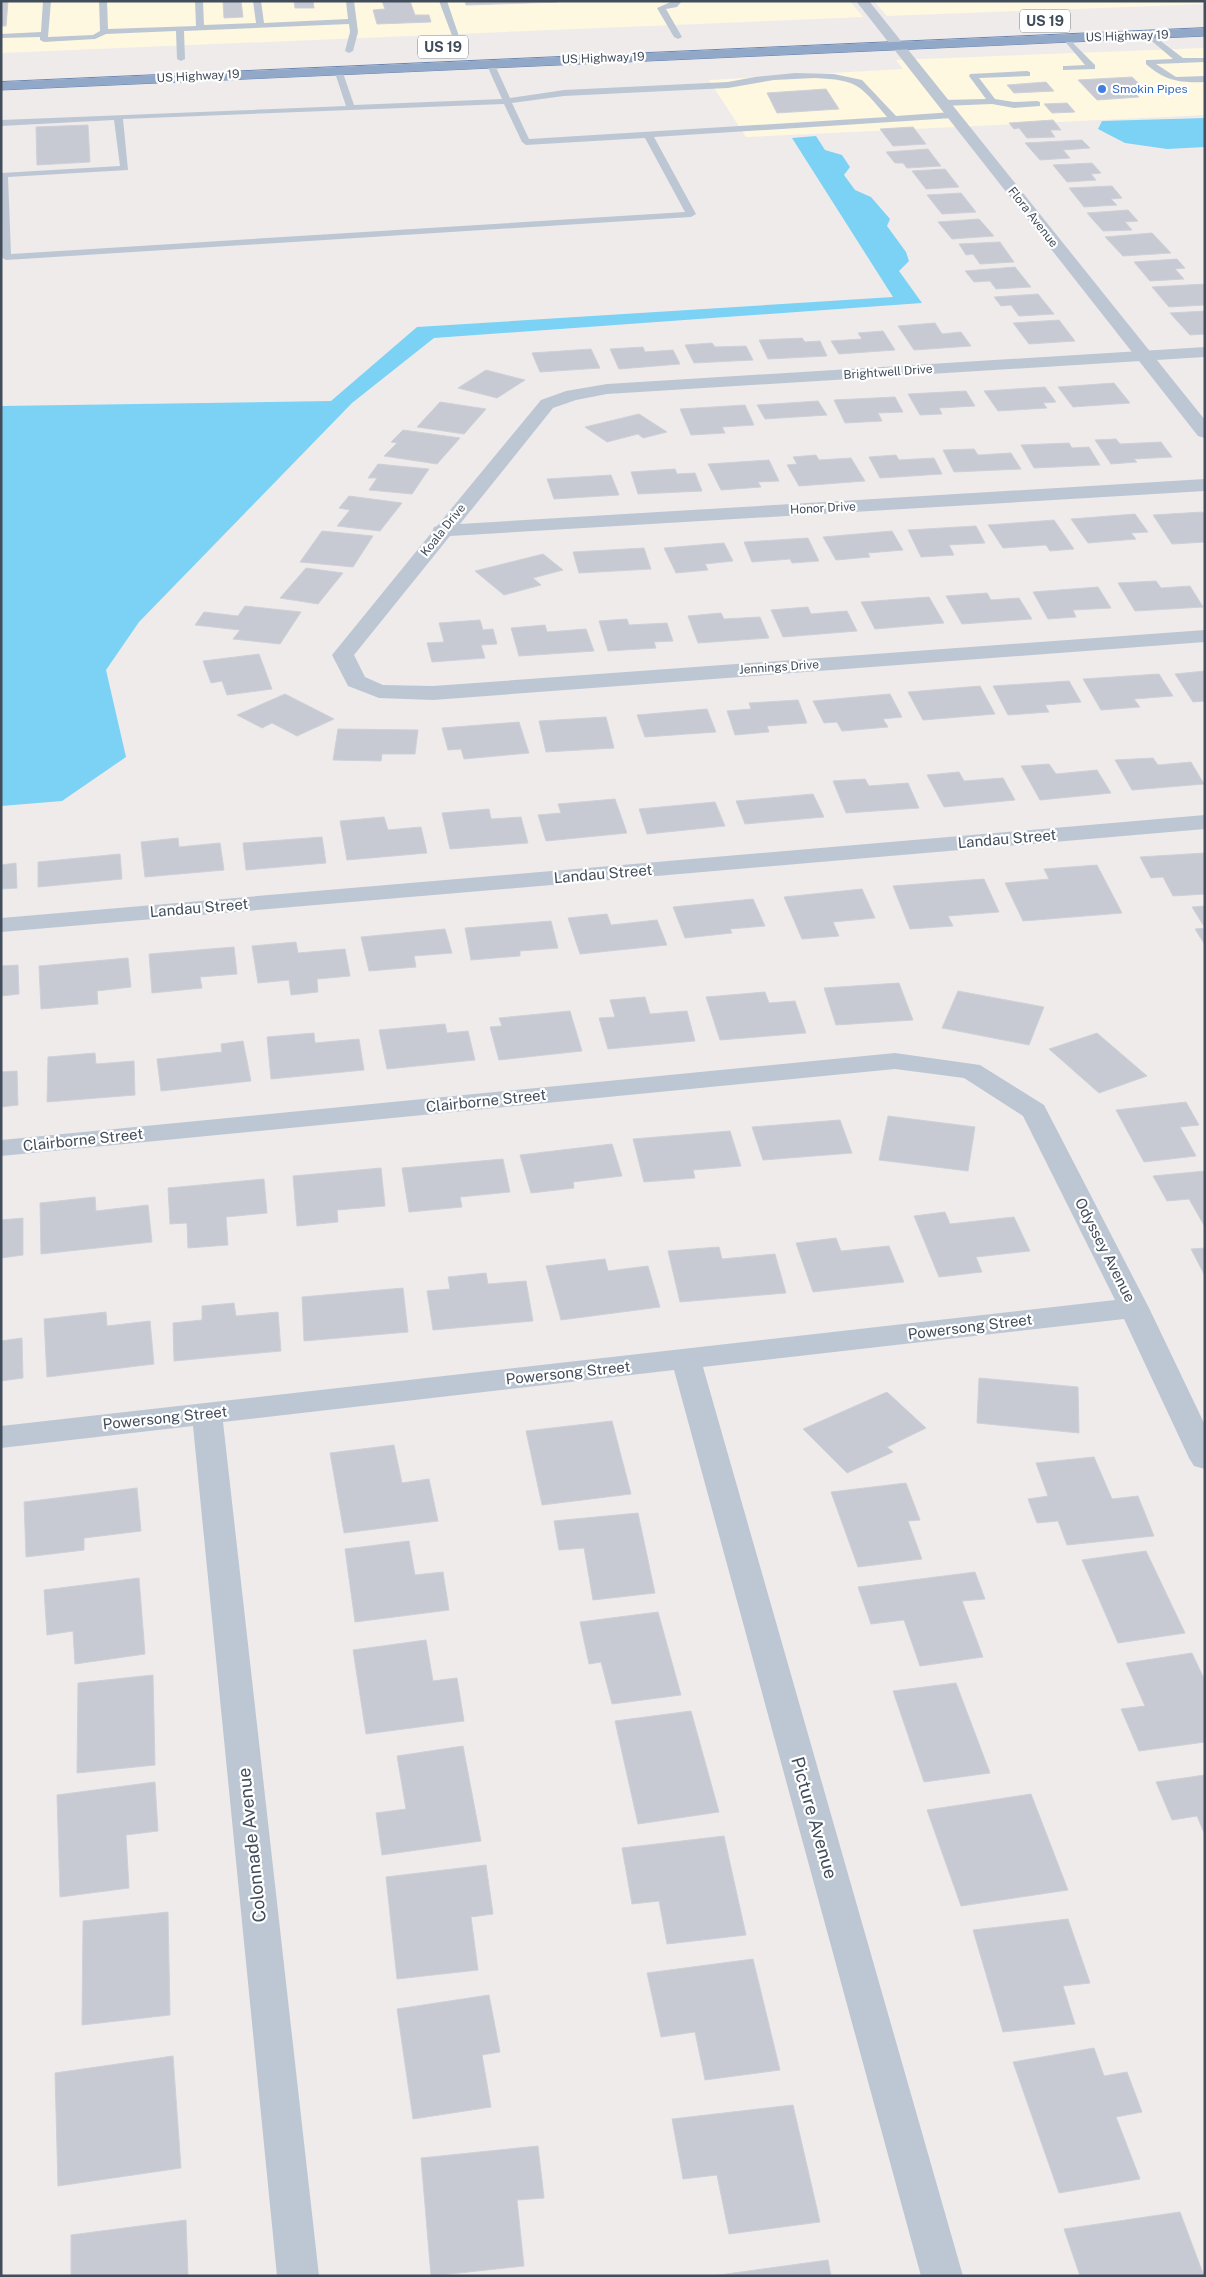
<svg xmlns="http://www.w3.org/2000/svg" width="1206" height="2277" font-family="'Public Sans',sans-serif">
	<rect width="100%" height="100%" fill="#efebeb"/>
	<path fill="#fef8e1" d="M 1,1 L 850,1 L 863,17 L 1,53 Z
		M 874,1 L 1205,1 L 1205,4 L 887,16 Z
		M 1205,48 L 1205,115 L 746,137 L 709,80 L 903,69 L 896,60 Z"/>
	<path fill="#7bd2f5" d="M 1205,118 L 1205,147 L 1167,149 L 1125,143 L 1098,129 L 1102,121 Z
		M 816,136 L 825,150 L 842,155 L 850,167 L 844,175 L 855,190 L 871,197 L 890,219 L 887,226 L 906,252 L 909,261 L 899,271 L 922,303 L 434,338 L 352,403 L 139,622 L 106,670 L 126,757 L 62,801 L 1,806 L 1,406 L 331,401 L 417,327 L 893,297 L 792,138 Z"/>
	<path fill="#c7cad2" stroke="#cfd1d8" d="M 1,1 L 8,1 L 6,26 L 1,26 Z
		M 223,1 L 241,1 L 243,17 L 224,18 Z
		M 294,1 L 313,1 L 314,8 L 295,8 Z
		M 382,1 L 410,1 L 415,15 L 429,15 L 431,22 L 377,24 L 373,10 L 385,9 Z
		M 465,1 L 558,1 L 558,2 L 466,5 Z
		M 1132,77 L 1149,93 L 1136,94 L 1139,97 L 1097,100 L 1078,80 Z
		M 1046,82 L 1054,91 L 1014,93 L 1007,85 Z
		M 826,89 L 839,109 L 777,113 L 767,93 Z
		M 1067,103 L 1075,112 L 1052,113 L 1044,104 Z
		M 1053,120 L 1061,130 L 1050,130 L 1055,137 L 1027,138 L 1019,128 L 1014,129 L 1009,123 Z
		M 88,125 L 90,162 L 37,165 L 36,127 Z
		M 913,127 L 926,144 L 893,146 L 880,129 Z
		M 1082,140 L 1090,148 L 1063,150 L 1070,158 L 1040,160 L 1025,143 Z
		M 928,149 L 941,166 L 907,168 L 903,163 L 895,163 L 886,152 Z
		M 1092,163 L 1101,173 L 1091,174 L 1096,180 L 1067,182 L 1053,165 Z
		M 945,169 L 959,187 L 926,189 L 912,171 Z
		M 1112,186 L 1122,198 L 1111,199 L 1117,205 L 1084,207 L 1069,188 Z
		M 961,193 L 976,212 L 942,214 L 927,195 Z
		M 1128,210 L 1138,221 L 1125,222 L 1132,230 L 1103,231 L 1087,213 Z
		M 979,219 L 994,236 L 952,239 L 938,222 Z
		M 1152,233 L 1171,253 L 1123,256 L 1105,237 Z
		M 1000,242 L 1014,262 L 980,264 L 973,254 L 966,255 L 959,244 Z
		M 1177,259 L 1185,268 L 1175,269 L 1184,279 L 1150,281 L 1134,262 Z
		M 1015,267 L 1031,287 L 996,289 L 990,281 L 974,282 L 965,271 Z
		M 1205,284 L 1205,305 L 1169,307 L 1152,287 Z
		M 1038,294 L 1054,314 L 1019,316 L 1011,305 L 1001,306 L 994,297 Z
		M 1205,311 L 1205,334 L 1190,335 L 1170,313 Z
		M 1059,320 L 1075,341 L 1029,344 L 1013,323 Z
		M 935,323 L 942,334 L 961,332 L 971,346 L 914,350 L 898,326 Z
		M 883,331 L 895,350 L 839,354 L 831,341 L 862,339 L 858,333 Z
		M 802,338 L 805,342 L 820,341 L 827,356 L 768,359 L 759,340 Z
		M 712,343 L 715,347 L 746,346 L 753,360 L 694,363 L 685,345 Z
		M 643,347 L 645,352 L 673,350 L 680,364 L 619,369 L 610,349 Z
		M 591,349 L 600,368 L 540,372 L 532,353 Z
		M 486,370 L 525,380 L 497,398 L 458,388 Z
		M 1114,383 L 1130,403 L 1073,407 L 1058,387 Z
		M 1045,387 L 1056,402 L 1043,403 L 1047,408 L 998,411 L 984,391 Z
		M 966,391 L 975,406 L 939,408 L 942,414 L 920,415 L 908,394 Z
		M 895,397 L 903,412 L 878,413 L 882,421 L 845,423 L 834,400 Z
		M 818,401 L 827,415 L 765,419 L 757,405 Z
		M 440,402 L 486,409 L 464,434 L 417,427 Z
		M 745,405 L 754,425 L 722,427 L 725,433 L 691,435 L 680,409 Z
		M 639,414 L 667,432 L 643,438 L 638,434 L 607,442 L 585,427 Z
		M 403,430 L 460,438 L 437,464 L 384,456 L 397,443 L 391,442 Z
		M 1116,439 L 1120,444 L 1161,442 L 1172,457 L 1134,459 L 1137,462 L 1111,464 L 1095,440 Z
		M 1069,443 L 1072,448 L 1089,447 L 1100,465 L 1034,468 L 1021,445 Z
		M 974,449 L 978,455 L 1011,453 L 1021,469 L 954,472 L 943,450 Z
		M 816,455 L 819,460 L 851,458 L 865,481 L 799,486 L 787,465 L 797,464 L 793,457 Z
		M 896,455 L 899,460 L 934,458 L 942,474 L 880,478 L 869,457 Z
		M 769,460 L 779,481 L 758,482 L 761,487 L 721,490 L 708,464 Z
		M 378,464 L 429,469 L 412,494 L 369,490 L 377,478 L 368,478 Z
		M 675,469 L 677,474 L 695,473 L 702,491 L 638,494 L 631,472 Z
		M 611,475 L 619,495 L 554,499 L 547,479 Z
		M 349,496 L 402,503 L 380,531 L 337,526 L 350,510 L 339,508 Z
		M 1202,512 L 1205,514 L 1205,542 L 1172,544 L 1153,515 Z
		M 1135,514 L 1148,532 L 1131,533 L 1136,539 L 1088,543 L 1071,519 Z
		M 1054,520 L 1074,549 L 1050,551 L 1046,545 L 1003,548 L 988,525 Z
		M 976,526 L 985,543 L 949,545 L 954,555 L 921,557 L 908,530 Z
		M 322,531 L 373,536 L 353,567 L 300,562 Z
		M 892,531 L 903,550 L 868,553 L 870,557 L 836,560 L 823,537 Z
		M 808,538 L 819,561 L 792,563 L 790,559 L 752,562 L 744,542 Z
		M 724,543 L 733,561 L 705,564 L 708,570 L 676,573 L 664,548 Z
		M 644,548 L 651,569 L 579,573 L 573,552 Z
		M 543,554 L 563,570 L 533,578 L 541,585 L 504,595 L 475,571 Z
		M 306,568 L 343,573 L 318,604 L 280,598 Z
		M 1156,581 L 1161,588 L 1190,586 L 1203,607 L 1135,611 L 1118,583 Z
		M 1098,587 L 1111,608 L 1073,610 L 1076,617 L 1048,619 L 1033,592 Z
		M 987,593 L 991,600 L 1019,598 L 1032,619 L 962,624 L 946,596 Z
		M 929,597 L 944,623 L 875,629 L 861,602 Z
		M 245,606 L 301,612 L 280,644 L 233,639 L 240,630 L 195,625 L 204,612 L 238,616 Z
		M 808,607 L 811,614 L 847,611 L 857,631 L 783,637 L 771,610 Z
		M 721,613 L 724,619 L 760,617 L 769,638 L 698,643 L 688,616 Z
		M 627,619 L 629,625 L 667,623 L 673,641 L 654,642 L 656,648 L 608,651 L 599,621 Z
		M 480,620 L 483,630 L 493,629 L 497,644 L 481,645 L 485,658 L 432,662 L 427,643 L 444,642 L 439,623 Z
		M 545,625 L 547,632 L 586,629 L 594,651 L 519,656 L 511,628 Z
		M 259,654 L 272,689 L 227,695 L 222,681 L 211,683 L 203,661 Z
		M 1205,671 L 1205,701 L 1193,702 L 1175,674 Z
		M 1159,674 L 1173,696 L 1134,699 L 1140,707 L 1101,710 L 1083,679 Z
		M 1069,681 L 1081,702 L 1045,705 L 1049,712 L 1008,715 L 993,686 Z
		M 980,686 L 995,714 L 923,720 L 908,692 Z
		M 285,694 L 334,719 L 297,736 L 272,723 L 262,728 L 237,715 Z
		M 890,694 L 902,717 L 883,719 L 888,727 L 842,731 L 837,722 L 824,723 L 813,701 Z
		M 798,700 L 807,723 L 767,726 L 769,732 L 735,735 L 727,711 L 751,709 L 749,703 Z
		M 707,709 L 716,732 L 645,737 L 637,715 Z
		M 606,717 L 614,748 L 546,752 L 539,721 Z
		M 519,722 L 529,753 L 464,759 L 461,749 L 448,750 L 442,728 Z
		M 338,729 L 418,730 L 415,754 L 382,754 L 381,761 L 333,760 Z
		M 1153,758 L 1158,765 L 1191,762 L 1204,784 L 1132,790 L 1115,760 Z
		M 1049,764 L 1056,774 L 1097,770 L 1111,793 L 1040,800 L 1021,766 Z
		M 959,772 L 964,781 L 1003,778 L 1015,800 L 944,807 L 927,775 Z
		M 865,779 L 869,786 L 908,783 L 919,808 L 846,813 L 833,781 Z
		M 813,794 L 824,817 L 745,824 L 736,801 Z
		M 615,799 L 627,833 L 546,841 L 538,815 L 561,813 L 558,804 Z
		M 715,802 L 725,826 L 647,834 L 639,809 Z
		M 489,809 L 491,819 L 521,817 L 528,843 L 450,849 L 442,813 Z
		M 384,817 L 388,830 L 421,827 L 427,853 L 347,860 L 340,821 Z
		M 322,837 L 326,863 L 246,870 L 243,843 Z
		M 178,838 L 179,847 L 220,843 L 224,870 L 145,877 L 141,842 Z
		M 1205,853 L 1205,894 L 1173,896 L 1163,877 L 1151,878 L 1140,857 Z
		M 120,854 L 122,879 L 38,887 L 38,862 Z
		M 16,863 L 17,888 L 1,889 L 1,865 Z
		M 1097,865 L 1122,913 L 1023,921 L 1005,883 L 1049,879 L 1044,869 Z
		M 984,879 L 999,912 L 948,916 L 953,926 L 910,929 L 893,886 Z
		M 862,889 L 875,918 L 833,922 L 839,936 L 802,939 L 784,897 Z
		M 753,899 L 765,926 L 730,929 L 732,933 L 685,938 L 673,907 Z
		M 1205,906 L 1205,928 L 1192,907 Z
		M 607,914 L 611,925 L 657,920 L 667,945 L 580,954 L 568,918 Z
		M 551,921 L 558,948 L 520,951 L 520,956 L 471,960 L 465,928 Z
		M 1205,928 L 1205,945 L 1195,929 Z
		M 445,929 L 452,953 L 414,956 L 416,967 L 369,971 L 361,937 Z
		M 296,942 L 298,953 L 345,949 L 350,976 L 317,979 L 318,992 L 291,995 L 289,980 L 258,983 L 252,946 Z
		M 234,947 L 237,974 L 200,977 L 202,988 L 152,993 L 149,954 Z
		M 128,958 L 131,987 L 97,991 L 98,1004 L 41,1009 L 39,966 Z
		M 18,965 L 19,994 L 1,996 L 1,966 Z
		M 899,983 L 913,1020 L 836,1025 L 824,988 Z
		M 958,991 L 1044,1007 L 1029,1045 L 942,1028 Z
		M 765,992 L 769,1003 L 795,1001 L 806,1033 L 720,1040 L 706,997 Z
		M 645,997 L 650,1014 L 687,1011 L 695,1041 L 608,1049 L 599,1018 L 615,1017 L 610,1000 Z
		M 570,1011 L 582,1051 L 499,1060 L 490,1027 L 502,1026 L 499,1018 Z
		M 445,1024 L 447,1033 L 468,1031 L 475,1060 L 387,1069 L 379,1030 Z
		M 314,1033 L 315,1043 L 359,1039 L 364,1070 L 271,1079 L 267,1037 Z
		M 1097,1033 L 1147,1076 L 1099,1093 L 1049,1049 Z
		M 243,1041 L 251,1081 L 161,1091 L 157,1059 L 222,1052 L 221,1044 Z
		M 95,1053 L 96,1064 L 134,1061 L 135,1095 L 47,1102 L 48,1057 Z
		M 17,1071 L 18,1105 L 1,1107 L 1,1072 Z
		M 1186,1102 L 1199,1125 L 1180,1127 L 1196,1156 L 1144,1162 L 1116,1110 Z
		M 888,1116 L 975,1127 L 968,1171 L 879,1160 Z
		M 840,1120 L 852,1153 L 763,1160 L 752,1127 Z
		M 730,1131 L 741,1166 L 693,1170 L 695,1178 L 644,1182 L 633,1139 Z
		M 612,1144 L 622,1176 L 573,1182 L 574,1188 L 531,1193 L 520,1155 Z
		M 503,1159 L 510,1192 L 460,1197 L 462,1207 L 409,1212 L 402,1168 Z
		M 381,1168 L 385,1206 L 337,1210 L 338,1222 L 297,1226 L 293,1176 Z
		M 1205,1171 L 1205,1227 L 1189,1199 L 1167,1201 L 1153,1176 Z
		M 264,1179 L 267,1213 L 226,1217 L 228,1245 L 188,1248 L 187,1223 L 170,1224 L 168,1188 Z
		M 95,1197 L 96,1211 L 148,1205 L 152,1242 L 41,1254 L 40,1203 Z
		M 945,1212 L 950,1224 L 1014,1217 L 1030,1251 L 976,1257 L 982,1272 L 939,1277 L 914,1216 Z
		M 23,1218 L 23,1255 L 1,1258 L 1,1220 Z
		M 836,1238 L 841,1251 L 889,1246 L 904,1282 L 813,1292 L 796,1243 Z
		M 719,1247 L 722,1259 L 775,1254 L 786,1293 L 680,1302 L 668,1251 Z
		M 1205,1248 L 1205,1276 L 1191,1249 Z
		M 605,1259 L 608,1271 L 648,1266 L 660,1307 L 561,1320 L 546,1266 Z
		M 486,1273 L 488,1284 L 526,1281 L 533,1321 L 433,1330 L 427,1291 L 450,1289 L 448,1277 Z
		M 403,1288 L 408,1332 L 304,1341 L 302,1297 Z
		M 234,1303 L 236,1316 L 278,1312 L 281,1351 L 174,1361 L 173,1323 L 202,1320 L 202,1306 Z
		M 106,1312 L 107,1326 L 150,1321 L 154,1364 L 47,1377 L 44,1319 Z
		M 22,1338 L 23,1378 L 1,1381 L 1,1341 Z
		M 979,1378 L 1078,1387 L 1079,1433 L 977,1423 Z
		M 887,1392 L 926,1428 L 887,1447 L 893,1452 L 847,1473 L 803,1429 Z
		M 612,1421 L 631,1494 L 542,1505 L 526,1431 Z
		M 394,1445 L 402,1483 L 429,1479 L 438,1521 L 344,1533 L 330,1453 Z
		M 1094,1457 L 1112,1499 L 1138,1496 L 1154,1536 L 1067,1545 L 1058,1521 L 1037,1523 L 1028,1499 L 1048,1496 L 1036,1463 Z
		M 906,1483 L 920,1520 L 908,1521 L 922,1559 L 858,1567 L 831,1492 Z
		M 137,1488 L 141,1531 L 84,1538 L 84,1550 L 26,1557 L 24,1502 Z
		M 638,1513 L 655,1593 L 593,1600 L 584,1548 L 559,1550 L 554,1521 Z
		M 409,1541 L 415,1575 L 443,1572 L 449,1610 L 355,1622 L 345,1549 Z
		M 1146,1551 L 1185,1633 L 1118,1643 L 1082,1560 Z
		M 975,1572 L 985,1599 L 962,1601 L 983,1657 L 920,1666 L 904,1620 L 871,1624 L 858,1587 Z
		M 139,1578 L 145,1654 L 75,1664 L 73,1631 L 47,1635 L 44,1590 Z
		M 658,1612 L 681,1695 L 612,1704 L 601,1662 L 589,1664 L 580,1622 Z
		M 426,1640 L 433,1681 L 457,1678 L 464,1721 L 366,1734 L 353,1650 Z
		M 1192,1653 L 1205,1681 L 1205,1742 L 1139,1751 L 1121,1709 L 1145,1706 L 1126,1663 Z
		M 153,1675 L 155,1765 L 77,1773 L 78,1683 Z
		M 956,1683 L 990,1773 L 924,1782 L 893,1691 Z
		M 691,1711 L 719,1812 L 638,1824 L 615,1721 Z
		M 463,1746 L 481,1841 L 382,1855 L 376,1813 L 406,1809 L 397,1756 Z
		M 1205,1775 L 1205,1835 L 1197,1816 L 1172,1820 L 1156,1782 Z
		M 155,1782 L 158,1831 L 126,1835 L 129,1888 L 60,1897 L 57,1795 Z
		M 1031,1794 L 1068,1890 L 961,1906 L 927,1810 Z
		M 724,1836 L 746,1935 L 667,1944 L 659,1901 L 632,1904 L 622,1848 Z
		M 486,1865 L 493,1914 L 471,1917 L 478,1970 L 397,1979 L 386,1877 Z
		M 168,1912 L 170,2015 L 82,2025 L 83,1921 Z
		M 1068,1919 L 1090,1983 L 1063,1986 L 1075,2024 L 1003,2032 L 973,1930 Z
		M 753,1959 L 780,2070 L 705,2080 L 695,2032 L 661,2037 L 647,1973 Z
		M 489,1995 L 500,2052 L 482,2055 L 491,2107 L 413,2119 L 397,2009 Z
		M 1094,2048 L 1104,2076 L 1127,2072 L 1142,2112 L 1116,2117 L 1140,2179 L 1059,2193 L 1013,2062 Z
		M 173,2056 L 181,2168 L 58,2186 L 55,2073 Z
		M 793,2105 L 820,2222 L 729,2234 L 717,2175 L 683,2179 L 672,2119 Z
		M 538,2146 L 544,2198 L 517,2200 L 524,2266 L 431,2276 L 421,2158 Z
		M 1180,2212 L 1204,2276 L 1080,2276 L 1064,2229 Z
		M 186,2220 L 188,2276 L 71,2276 L 71,2235 Z
		M 828,2260 L 831,2276 L 712,2276 Z"/>
	<g fill="none" stroke-linecap="round" stroke-linejoin="round">
		<g stroke="#6883ad" stroke-width="1">
			<path id="trunk" d="M 1205,28 L 1205,36 L 1,90 L 1,82 Z"/>
		</g>
		<path fill="#bdc7d3" fill-rule="evenodd" d="M 43,1 L 51,1 L 48,37 L 93,35 L 100,31 L 99,1 L 107,1 L 108,29 L 196,26 L 195,1 L 203,1 L 204,25 L 256,23 L 253,1 L 261,1 L 264,23 L 348,19 L 346,1 L 354,1 L 358,32 L 353,51 L 349,53 L 345,51 L 350,32 L 349,24 L 184,31 L 185,59 L 181,61 L 177,59 L 176,31 L 106,34 L 95,39 L 44,42 L 40,40 L 40,37 L 1,38 L 1,34 L 41,32 Z
			M 439,1 L 447,1 L 463,48 L 456,46 Z
			M 673,1 L 682,1 L 677,7 L 666,9 L 682,37 L 678,39 L 674,37 L 657,8 Z
			M 1150,33 L 1183,58 L 1205,58 L 1205,62 L 1156,64 L 1176,77 L 1205,76 L 1205,82 C 1180,83 1165,81 1146,64 L 1146,60 L 1149,60 L 1173,59 L 1147,37 L 1146,35 Z
			M 1066,36 L 1095,65 L 1095,69 L 1063,70 L 1063,66 L 1066,66 L 1085,65 L 1062,38 Z
			M 487,61 L 494,63 L 510,98 L 564,90 L 728,82 L 755,77 L 795,73 L 834,74 L 862,80 L 896,116 L 953,112 L 957,115 L 953,118 L 654,137 L 696,214 L 691,217 L 6,260 L 1,257 L 1,173 L 120,166 L 114,120 L 1,126 L 1,120 L 346,106 L 334,70 L 338,68 L 342,70 L 354,105 L 502,99 L 486,63 ZM 815,78 C 858,80 860,85 887,117 L 529,139 L 512,103 L 564,96 L 728,88 L 774,80 ZM 504,104 L 522,142 L 526,145 L 645,138 L 685,212 L 11,254 L 8,177 L 128,170 L 123,119 Z
			M 1027,71 L 1030,72 L 1030,76 L 979,78 L 995,99 L 1014,102 L 1037,101 L 1040,102 L 1040,106 L 1014,108 L 992,104 L 943,106 L 939,103 L 943,100 L 986,99 L 969,76 L 970,74 Z"/>
		<path fill="#bdc7d3" fill-rule="evenodd" d="M 1205,347 L 1205,357 L 607,394 L 576,400 L 553,408 L 460,524 L 1205,479 L 1205,491 L 450,536 L 354,655 L 365,677 L 383,685 L 433,686 L 1205,630 L 1205,642 L 433,700 L 379,698 L 348,686 L 332,655 L 432,532 L 434,527 L 437,526 L 541,400 L 566,391 L 607,384 Z
			M 1205,815 L 1205,829 L 1,932 L 1,918 Z
			M 895,1053 L 980,1065 L 1044,1105 L 1149,1308 L 1205,1425 L 1205,1469 L 1194,1466 L 1189,1458 L 1124,1319 L 703,1367 L 963,2276 L 921,2276 L 674,1370 L 223,1422 L 319,2276 L 277,2276 L 193,1426 L 1,1448 L 1,1426 L 1115,1300 L 1023,1116 L 964,1078 L 895,1069 L 1,1156 L 1,1140 Z"/>
		<path fill="#bdc7d3" fill-rule="evenodd" d="M 856,1 L 869,1 L 1205,420 L 1205,438 L 1198,436 Z"/>
		<use href="#trunk" fill="#92a8c8" fill-rule="evenodd"/>
	</g>
	<circle fill="#3f7fe0" stroke="#fff" stroke-width="2" cx="1102" cy="89" r="5"/>
	<g text-anchor="middle" stroke-width="4.5" stroke-linejoin="round" paint-order="stroke">
		<g font-size="12" fill="#424d5b" stroke="#fff">
			<text transform="translate(1127 36) rotate(-2)" y="4">US Highway 19</text>
			<text transform="translate(603 58) rotate(-2)" y="4">US Highway 19</text>
			<text transform="translate(198 76) rotate(-3)" y="4">US Highway 19</text>
			<text transform="translate(1033 217) rotate(52)" y="4">Flora Avenue</text>
			<text transform="translate(888 372) rotate(-4)" y="4">Brightwell Drive</text>
			<text transform="translate(823 508) rotate(-3)" y="4">Honor Drive</text>
			<text transform="translate(443 530) rotate(-51)" y="4">Koala Drive</text>
			<text transform="translate(779 667) rotate(-4)" y="4">Jennings Drive</text>
		</g>
		<g font-size="12" fill="#366cbe" stroke="#fff" text-anchor="start">
			<text x="1112" y="93">Smokin Pipes</text>
		</g>
		<g fill="#fff" stroke="#7b828c" stroke-width="1">
			<rect x="1020" y="9.5" width="50" height="23" rx="4"/>
			<rect x="418" y="35.5" width="50" height="23" rx="4"/>
		</g>
		<g font-size="14" font-weight="bold" fill="#424d5b">
			<text x="1045" y="26">US 19</text>
			<text x="443" y="52">US 19</text>
		</g>
		<g font-size="15" fill="#424d5b" stroke="#fff">
			<text transform="translate(1007 839) rotate(-5)" y="5">Landau Street</text>
			<text transform="translate(603 874) rotate(-5)" y="5">Landau Street</text>
			<text transform="translate(199 908) rotate(-5)" y="5">Landau Street</text>
			<text transform="translate(486 1101) rotate(-6)" y="5">Clairborne Street</text>
			<text transform="translate(83 1140) rotate(-6)" y="5">Clairborne Street</text>
			<text transform="translate(1105 1250) rotate(63)" y="5">Odyssey Avenue</text>
			<text transform="translate(970 1327) rotate(-7)" y="5">Powersong Street</text>
			<text transform="translate(568 1373) rotate(-6)" y="5">Powersong Street</text>
			<text transform="translate(165 1418) rotate(-6)" y="5">Powersong Street</text>
		</g>
		<g font-size="18" fill="#424d5b" stroke="#fff">
			<text transform="translate(814 1818) rotate(74)" y="6">Picture Avenue</text>
			<text transform="translate(252 1845) rotate(-96)" y="6">Colonnade Avenue</text>
		</g>
	</g>
	<rect width="1206" height="2277" fill="none" stroke="#424d5b" stroke-width="5"/>
</svg>
